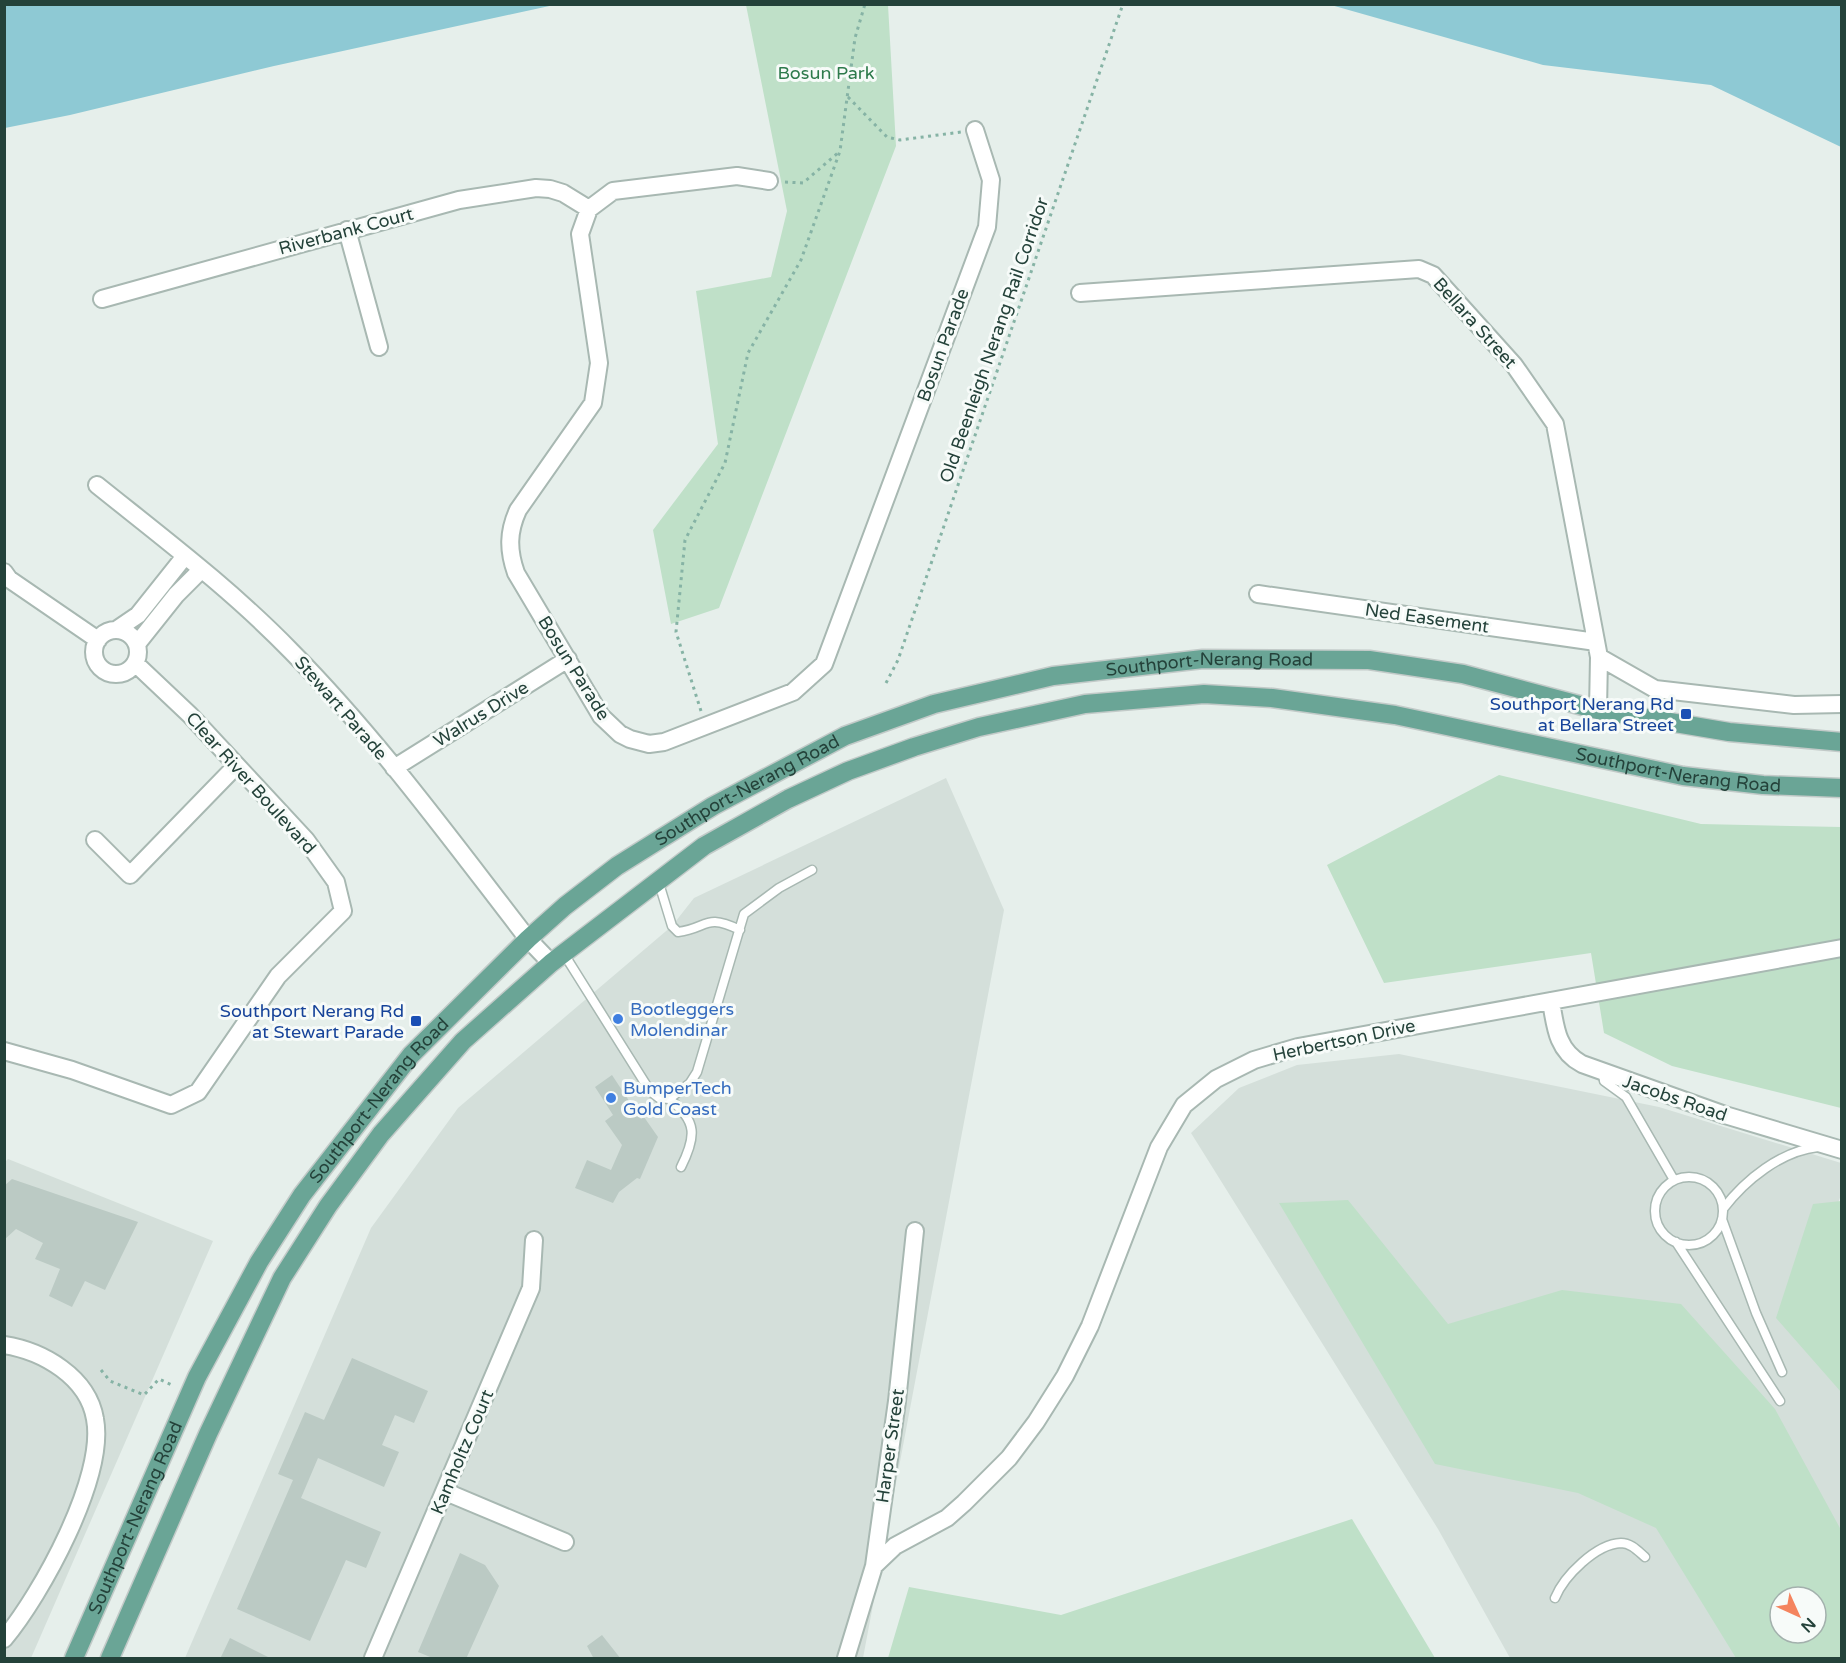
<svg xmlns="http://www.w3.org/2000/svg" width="1846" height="1663" font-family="'Varela Round',sans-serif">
	<rect width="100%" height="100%" fill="#e6efeb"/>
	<path fill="#d4dfda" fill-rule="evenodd" d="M 946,778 L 1004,910 L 863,1658 L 185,1658 L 371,1228 L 458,1108 L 672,926 L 694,898 Z
		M 1399,1054 L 1659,1107 L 1841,1163 L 1841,1195 L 1794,1320 L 1841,1374 L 1841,1658 L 1510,1658 L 1438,1529 L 1191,1133 L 1239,1088 L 1297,1065 ZM 1780,1597 L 1816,1597 L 1816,1633 L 1780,1633 Z
		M 8,1159 L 213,1241 L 31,1658 L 5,1658 L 4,1163 Z"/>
	<path fill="#bfe0c8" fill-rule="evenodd" d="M 746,5 L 888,5 L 896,146 L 719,608 L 671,624 L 653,530 L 718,444 L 696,291 L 771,277 L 787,211 Z
		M 1499,775 L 1701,824 L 1841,827 L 1841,1108 L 1672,1066 L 1604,1033 L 1591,953 L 1384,983 L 1327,865 Z
		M 1348,1200 L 1448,1324 L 1562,1290 L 1681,1304 L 1775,1409 L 1841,1530 L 1841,1658 L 1736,1658 L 1656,1528 L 1578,1493 L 1435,1464 L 1279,1203 ZM 1780,1597 L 1816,1597 L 1816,1633 L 1780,1633 Z
		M 1841,1201 L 1842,1201 L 1841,1392 L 1776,1318 L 1813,1204 Z
		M 1352,1519 L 1435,1658 L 888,1658 L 909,1587 L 1061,1615 Z"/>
	<path fill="#8ec9d4" d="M 5,4 L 554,4 L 554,5 L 274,66 L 70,115 L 5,128 Z
		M 1331,5 L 1841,5 L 1841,147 L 1711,85 L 1543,65 Z"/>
	<path fill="#bbcac4" d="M 612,1075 L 641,1119 L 644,1117 L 658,1137 L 640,1179 L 637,1178 L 619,1192 L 613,1203 L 575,1188 L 587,1160 L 611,1170 L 622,1145 L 605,1121 L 613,1115 L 595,1087 Z
		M 12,1179 L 138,1222 L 105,1290 L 85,1281 L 72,1307 L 49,1296 L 60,1269 L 35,1259 L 43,1243 L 16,1229 L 4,1240 L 4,1186 Z
		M 352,1358 L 428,1391 L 414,1423 L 395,1415 L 382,1445 L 399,1452 L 384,1487 L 318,1458 L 301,1498 L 381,1532 L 366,1568 L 346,1560 L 310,1641 L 237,1609 L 293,1480 L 278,1474 L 305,1412 L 324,1420 Z
		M 460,1553 L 485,1565 L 499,1586 L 466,1659 L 435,1659 L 418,1652 Z
		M 602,1635 L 621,1659 L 594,1659 L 587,1646 Z
		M 230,1638 L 272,1659 L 220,1659 Z"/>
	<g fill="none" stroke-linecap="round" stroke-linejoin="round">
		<g stroke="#a8b8b2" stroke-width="11">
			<path id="lane" d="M 658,880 L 672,926 L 678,932 C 709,928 704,913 740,930
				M 564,954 L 650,1091 L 659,1098 L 669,1099 L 690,1083 L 697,1072 L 744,914 L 779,888 L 812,870
				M 1603,1073 L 1604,1081 L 1626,1097 L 1674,1180
				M 669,1099 C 698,1121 696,1137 681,1167
				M1655 1211a34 34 0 1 1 68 0a34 34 0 1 1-68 0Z
				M 1723,1209 C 1745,1180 1781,1151 1818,1147
				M 1722,1219 L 1756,1313 L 1782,1372
				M 1676,1242 L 1780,1401
				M 1555,1598 C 1564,1576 1596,1544 1621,1543 C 1631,1543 1638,1551 1645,1557"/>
		</g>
		<g stroke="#a8b8b2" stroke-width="20">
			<path id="street" d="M 769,181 L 737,176 L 613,191 L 589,209 L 580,234 L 599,363 L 593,403 L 518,510 C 508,532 508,550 516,573 L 601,716 L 620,734 L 630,739 L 649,744 L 664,742 L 793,692 L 824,664 L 987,227 L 991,180 L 975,130
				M 347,230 L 379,347
				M 1080,293 L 1419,269 L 1433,275 L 1514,365 L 1555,424 L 1599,657 L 1598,710
				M 102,299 L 459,200 L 536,188 L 550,189 L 563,193 L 589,209
				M 97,485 C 163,538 232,590 291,651 C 378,739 452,841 528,939 L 551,963
				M 4,572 L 9,579 L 98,640
				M 1258,594 L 1596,642
				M 116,630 L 138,615 L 185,556
				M94 652a22 22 0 1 1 44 0a22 22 0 1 1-44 0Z
				M 137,644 L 176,595 L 201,570
				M 1599,657 L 1655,689 L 1794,705 L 1842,704
				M 394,768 L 568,659
				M 95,840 L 130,875 L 235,767
				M 1551,1001 C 1555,1026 1557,1051 1582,1064 L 1725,1115 L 1842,1150
				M 4,1051 L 72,1070 L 171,1105 L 198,1092 L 278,976 L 343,911 L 336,882 L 306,840 L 190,715 L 135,663
				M 4,1345 C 43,1351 88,1377 95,1419 C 106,1477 41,1595 4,1639
				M 446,1492 L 565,1542
				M 874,1566 L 895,1546 L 947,1518 L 964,1503 L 1009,1458 L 1036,1422 L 1065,1376 L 1090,1326 L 1159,1147 L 1184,1105 L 1216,1079 L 1254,1060 L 1298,1047 L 1842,948
				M 373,1658 L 531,1288 L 534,1240
				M 846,1658 L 874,1566 L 897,1401 L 915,1231"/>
		</g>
		<g stroke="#c2cac8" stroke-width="21">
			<g id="primary">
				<path id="s1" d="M 74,1658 L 197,1377 L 259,1262 L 302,1195 L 411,1055 L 528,939 L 565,906 L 617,866 L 713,806 L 845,736 L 934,704 L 1053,676 L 1203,659 L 1369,660 L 1463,674 L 1598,710 L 1729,732 L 1842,742"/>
				<path id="s2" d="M 110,1658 L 208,1434 L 282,1278 L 328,1206 L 381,1134 L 463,1041 L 551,963 L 704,846 L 788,799 L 848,771 L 914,747 L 979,727 L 1085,704 L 1204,694 L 1272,698 L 1395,715 L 1683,776 L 1763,785 L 1842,788"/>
			</g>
		</g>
		<path stroke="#86b3a5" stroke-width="3" stroke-dasharray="3 4.5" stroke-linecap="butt" d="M 848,97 L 887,137 L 900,140 L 961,132
			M 785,182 L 803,183 L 839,152
			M 886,683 L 898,660 L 1123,4
			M 701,711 L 676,632 L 685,540 L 725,463 L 748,353 L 801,260 L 840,151 L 855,38 L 865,4
			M 101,1370 L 110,1381 L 144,1395 L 159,1379 L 172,1385"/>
		<use href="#lane" stroke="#fff" stroke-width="8"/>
		<use href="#street" stroke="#fff" stroke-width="16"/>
		<use href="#primary" stroke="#6aa596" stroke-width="18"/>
	</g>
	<g fill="#1a4fb4" stroke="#f7fbf9" stroke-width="2">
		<rect x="1680" y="708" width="12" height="12" rx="3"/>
		<rect x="410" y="1015" width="12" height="12" rx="3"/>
	</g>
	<g fill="#3f7fe0" stroke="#f7fbf9" stroke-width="2">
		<circle cx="618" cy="1019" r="6"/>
		<circle cx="611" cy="1098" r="6"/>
	</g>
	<g text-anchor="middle" stroke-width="6" stroke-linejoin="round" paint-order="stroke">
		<g font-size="18" fill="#2d7a4b" stroke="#f7fbf9">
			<text x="826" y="79">Bosun Park</text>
		</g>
		<g font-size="18" fill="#24423a" stroke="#f7fbf9">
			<text transform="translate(346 231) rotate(-15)" y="6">Riverbank Court</text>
			<text transform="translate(1475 323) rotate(48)" y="6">Bellara Street</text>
			<text transform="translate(994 340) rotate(-71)" y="6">Old Beenleigh Nerang Rail Corridor</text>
			<text transform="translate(943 345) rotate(-70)" y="6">Bosun Parade</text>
			<text transform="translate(1427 618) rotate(8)" y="6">Ned Easement</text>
			<text dy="6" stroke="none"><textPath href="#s1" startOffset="1611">Southport-Nerang Road</textPath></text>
			<text transform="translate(574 668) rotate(58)" y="6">Bosun Parade</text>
			<text transform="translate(341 708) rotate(49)" y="6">Stewart Parade</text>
			<text transform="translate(481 714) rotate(-32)" y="6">Walrus Drive</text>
			<text dy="6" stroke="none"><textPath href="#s2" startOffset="2036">Southport-Nerang Road</textPath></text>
			<text transform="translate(251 783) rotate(48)" y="6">Clear River Boulevard</text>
			<text dy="6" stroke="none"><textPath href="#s1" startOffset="1125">Southport-Nerang Road</textPath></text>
			<text transform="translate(1344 1040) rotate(-12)" y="6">Herbertson Drive</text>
			<text transform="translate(1675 1098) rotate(19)" y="6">Jacobs Road</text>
			<text dy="6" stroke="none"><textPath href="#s1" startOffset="639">Southport-Nerang Road</textPath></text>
			<text transform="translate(890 1446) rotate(-82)" y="6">Harper Street</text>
			<text transform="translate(462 1452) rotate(-67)" y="6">Kamholtz Court</text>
			<text dy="6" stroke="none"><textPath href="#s1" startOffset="153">Southport-Nerang Road</textPath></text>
		</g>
		<g font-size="18" fill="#164399" stroke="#f7fbf9" text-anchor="end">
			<text x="1674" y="710">Southport Nerang Rd<tspan x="1674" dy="21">at Bellara Street</tspan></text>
			<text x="404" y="1017">Southport Nerang Rd<tspan x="404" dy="21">at Stewart Parade</tspan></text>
		</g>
		<g font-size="18" fill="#366cbe" stroke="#f7fbf9" text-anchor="start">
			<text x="630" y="1015">Bootleggers<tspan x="630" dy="21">Molendinar</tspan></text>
			<text x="623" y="1094">BumperTech<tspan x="623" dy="21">Gold Coast</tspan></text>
		</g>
	</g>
	<rect width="1846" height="1663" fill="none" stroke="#24423a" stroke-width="12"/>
	<g transform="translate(1798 1615) rotate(135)"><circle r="28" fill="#f7fbf9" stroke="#a3b1ad" stroke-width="1.5"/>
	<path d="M0-4.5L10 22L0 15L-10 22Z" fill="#f4845f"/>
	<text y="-9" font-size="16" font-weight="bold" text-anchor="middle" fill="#24423a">N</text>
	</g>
</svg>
